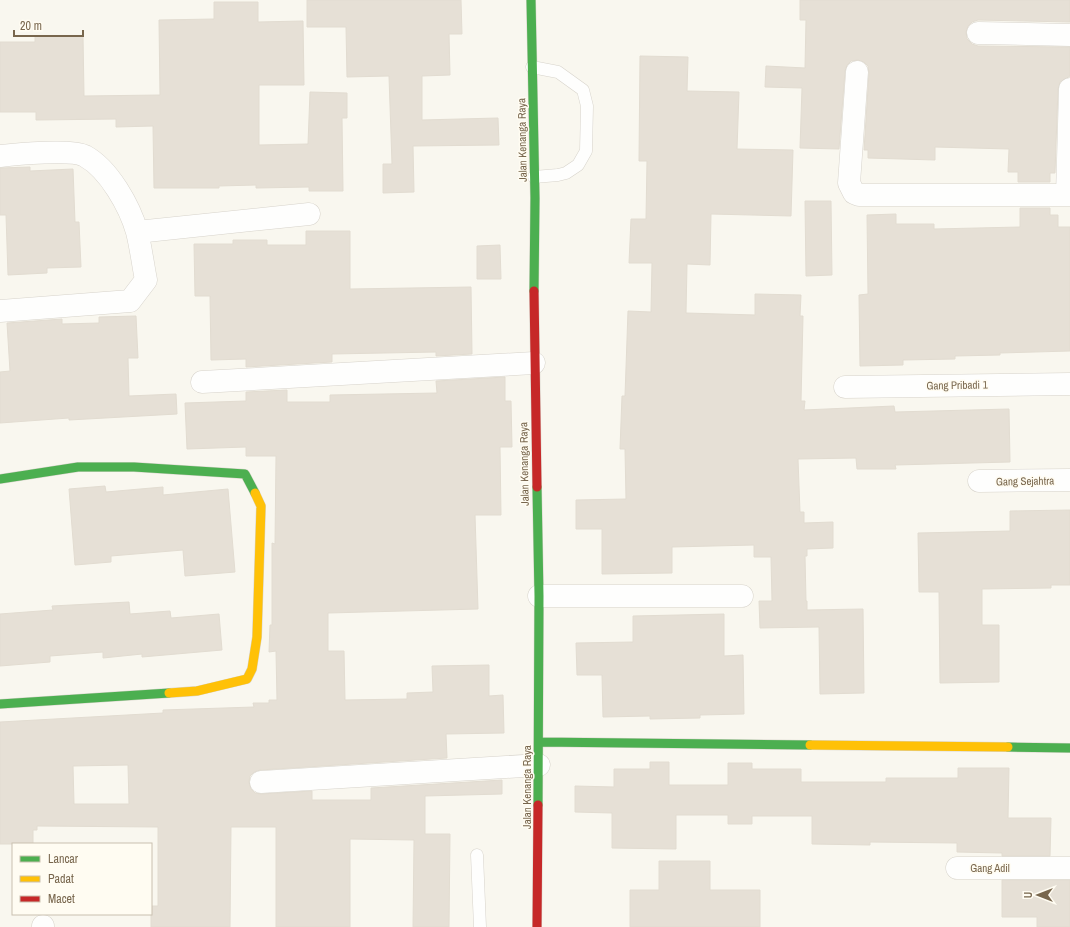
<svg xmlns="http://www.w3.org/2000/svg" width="1070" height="927" font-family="'Archivo Narrow',sans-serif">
	<rect width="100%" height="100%" fill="#f9f7ef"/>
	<path fill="#e6e0d6" stroke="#e2dcd1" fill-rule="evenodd" d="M 307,0 L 461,0 L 462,34 L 449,34 L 450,75 L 422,76 L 422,120 L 498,118 L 499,145 L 413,146 L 414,192 L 383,193 L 383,164 L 392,164 L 389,76 L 347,77 L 346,27 L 307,27 Z
		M 800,0 L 1070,0 L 1070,22 L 978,20 L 972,22 L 968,26 L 966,32 L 967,39 L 972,44 L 978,46 L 1070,47 L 1070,76 L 1060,82 L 1058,89 L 1055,173 L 1050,173 L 1050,182 L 1018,182 L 1018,172 L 1008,172 L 1009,149 L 935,147 L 935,160 L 868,158 L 868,150 L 864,150 L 869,73 L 868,66 L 864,62 L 858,60 L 851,61 L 847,65 L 845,71 L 839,149 L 800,148 L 802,88 L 765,87 L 766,66 L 805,68 L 806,20 L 800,20 Z
		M 214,2 L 258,2 L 258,22 L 303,21 L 304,85 L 259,85 L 259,145 L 308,144 L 310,92 L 347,93 L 347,118 L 342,118 L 343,191 L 309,191 L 309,187 L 256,188 L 256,185 L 219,186 L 219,188 L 154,188 L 153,126 L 116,127 L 116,119 L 36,120 L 36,112 L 0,112 L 0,42 L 35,42 L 35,36 L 83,36 L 84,96 L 160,95 L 159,20 L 214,19 Z
		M 640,56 L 688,57 L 687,91 L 739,92 L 737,149 L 793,150 L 791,216 L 711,214 L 710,265 L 687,264 L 686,313 L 755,315 L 755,294 L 801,295 L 800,316 L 803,316 L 801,401 L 805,401 L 804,410 L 894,406 L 895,412 L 1009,409 L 1010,462 L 895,465 L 896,469 L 857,469 L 856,458 L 798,459 L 800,512 L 804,512 L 804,523 L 833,522 L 833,548 L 807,549 L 807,556 L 805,556 L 806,601 L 807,601 L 807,610 L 863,609 L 864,693 L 820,694 L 819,627 L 760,628 L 759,601 L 772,601 L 771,557 L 754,557 L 754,545 L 672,547 L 672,573 L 602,574 L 602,529 L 576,529 L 576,500 L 626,499 L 625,449 L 620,449 L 622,396 L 625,396 L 628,311 L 651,312 L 652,263 L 629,263 L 631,219 L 646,219 L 647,161 L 639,161 Z
		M 30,167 L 30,171 L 73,169 L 75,222 L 79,222 L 81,267 L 47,268 L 47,273 L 8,275 L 6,215 L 0,215 L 0,168 Z
		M 805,201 L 831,201 L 832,275 L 806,276 Z
		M 1020,208 L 1050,208 L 1050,215 L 1058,215 L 1058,227 L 1070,227 L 1070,351 L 1000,353 L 1000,355 L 955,356 L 955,359 L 903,360 L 903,365 L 860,366 L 859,295 L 868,294 L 867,215 L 896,214 L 896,224 L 934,224 L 934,229 L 1020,227 Z
		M 306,231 L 350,231 L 350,289 L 471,287 L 472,354 L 436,356 L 436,352 L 332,354 L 332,362 L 246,367 L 246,359 L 211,360 L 210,296 L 195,296 L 194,244 L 233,244 L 233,240 L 267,240 L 267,245 L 306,245 Z
		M 500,245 L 501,279 L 477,279 L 477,246 Z
		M 136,316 L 138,358 L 128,358 L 129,396 L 176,394 L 177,414 L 69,420 L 69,418 L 0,423 L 0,372 L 10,371 L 7,323 L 62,319 L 62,324 L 99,323 L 99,317 Z
		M 505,377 L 505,401 L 511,401 L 512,447 L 500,447 L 501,515 L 475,515 L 478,609 L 328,613 L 328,651 L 344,651 L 345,700 L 407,699 L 407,693 L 433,692 L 432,666 L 489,665 L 489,696 L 503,695 L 504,733 L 446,734 L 447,758 L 260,770 L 254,772 L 250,776 L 249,782 L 251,789 L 255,793 L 261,794 L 312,791 L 312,800 L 371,800 L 371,788 L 502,780 L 502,794 L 425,796 L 425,834 L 450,834 L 449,927 L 413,927 L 414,840 L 350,839 L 350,927 L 276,927 L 276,827 L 231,827 L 230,927 L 151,927 L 151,906 L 158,906 L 158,827 L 37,826 L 37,830 L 33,830 L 33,844 L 0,844 L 0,722 L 163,713 L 163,710 L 254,707 L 253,703 L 269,703 L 269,700 L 277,700 L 276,651 L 269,652 L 270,625 L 272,625 L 272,543 L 275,544 L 276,456 L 246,456 L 246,447 L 187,449 L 185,403 L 246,401 L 246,392 L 287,390 L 287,402 L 330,402 L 330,395 L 437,393 L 436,381 ZM 128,765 L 129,804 L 74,804 L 73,766 Z
		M 105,486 L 106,492 L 163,487 L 163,495 L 228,489 L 235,572 L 185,576 L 183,550 L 111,556 L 111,562 L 75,565 L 69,489 Z
		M 1070,510 L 1070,585 L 1051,585 L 1051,588 L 982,589 L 982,625 L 999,625 L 999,682 L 940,683 L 939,592 L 919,592 L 918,533 L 1010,531 L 1010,511 Z
		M 129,602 L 130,614 L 170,611 L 171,618 L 219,614 L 222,650 L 142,657 L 142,654 L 103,658 L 103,652 L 50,656 L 50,662 L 0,666 L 0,614 L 53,610 L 52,606 Z
		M 724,614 L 724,656 L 743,655 L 744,714 L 700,715 L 700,718 L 650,719 L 650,716 L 603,717 L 602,675 L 577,675 L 576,643 L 633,642 L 633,616 Z
		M 650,762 L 669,762 L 669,785 L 728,785 L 728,763 L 752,763 L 752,769 L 801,769 L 801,782 L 886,782 L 886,778 L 958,778 L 958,768 L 1009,768 L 1008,818 L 1051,818 L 1050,856 L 1002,856 L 1002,853 L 957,852 L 957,843 L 870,842 L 870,845 L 812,844 L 812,816 L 752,816 L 752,824 L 728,824 L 728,815 L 676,815 L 676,849 L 612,848 L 612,813 L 575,812 L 575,786 L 614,787 L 614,769 L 650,769 Z
		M 659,861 L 710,861 L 710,890 L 760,890 L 760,927 L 630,927 L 630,890 L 659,890 Z
		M 1002,880 L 1070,880 L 1070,927 L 1037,927 L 1037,917 L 1002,917 Z"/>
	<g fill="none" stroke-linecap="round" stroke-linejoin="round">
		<g stroke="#d7d3cb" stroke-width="13">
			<path id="lane" d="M 532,67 L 558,72 L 583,90 L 587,106 L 586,151 L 578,165 L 566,173 L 558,175 L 534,177
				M 477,855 L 480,927"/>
		</g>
		<g stroke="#d7d3cb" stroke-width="23">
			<path id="street" d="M 978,33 L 1070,35
				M 857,72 L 849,183 L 854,193 L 859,195 L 1070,195
				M 0,156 C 16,154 73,149 85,156 C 109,169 130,207 137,232 C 141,248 143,265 146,280 L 130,301 L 0,311
				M 1067,195 L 1070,89
				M 137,232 L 309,214
				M 202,382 L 534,363
				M 845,387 L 1070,384
				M 979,481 L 1070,480
				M 539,596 L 742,596
				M 261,782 L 539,765
				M 957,868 L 1070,868
				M 43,926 L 43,927"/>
		</g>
		<g stroke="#d8d4cb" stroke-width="10">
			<path id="fast" d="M 531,0 L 535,198 L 534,291
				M 0,479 L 78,467 L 134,467 L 245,474 L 255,493
				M 537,487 L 539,596 L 538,805
				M 0,704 L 169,693
				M 539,742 L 810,745
				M 1008,747 L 1070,748"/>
		</g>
		<g stroke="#d8d4cb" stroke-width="10">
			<path id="slow" d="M 169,693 L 197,691 L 247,679 L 252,669 L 257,637 L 261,506 L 255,493
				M 810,745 L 1008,747"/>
		</g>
		<g stroke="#d8d4cb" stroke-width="10">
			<path id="jam" d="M 534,291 L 537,487
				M 537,927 L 538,805"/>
		</g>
		<use href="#lane" stroke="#fefefd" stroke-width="12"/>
		<use href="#street" stroke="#fefefd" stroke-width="22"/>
		<use href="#fast" stroke="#4caf50" stroke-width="9"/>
		<use href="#slow" stroke="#ffc107" stroke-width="9"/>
		<use href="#jam" stroke="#c62828" stroke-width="9"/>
	</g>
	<g text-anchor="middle" stroke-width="3" stroke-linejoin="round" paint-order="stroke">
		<g font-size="11" fill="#78664d" stroke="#fffcf2">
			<text transform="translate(522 140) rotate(-91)" y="4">Jalan Kenanga Raya</text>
			<text transform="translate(957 385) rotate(-1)" y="4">Gang Pribadi 1</text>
			<text transform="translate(524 464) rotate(-91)" y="4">Jalan Kenanga Raya</text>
			<text transform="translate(1025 481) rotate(-1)" y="4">Gang Sejahtra</text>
			<text transform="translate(527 787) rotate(-90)" y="4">Jalan Kenanga Raya</text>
			<text x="990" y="872">Gang Adil</text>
		</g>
	</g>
	<rect x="12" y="843" width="140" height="72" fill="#fffcf2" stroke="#c9c0b0"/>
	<rect x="20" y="856" width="20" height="6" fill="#4caf50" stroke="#c9c0b0"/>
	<text x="48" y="863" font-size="12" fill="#78664d">Lancar</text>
	<rect x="20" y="876" width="20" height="6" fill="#ffc107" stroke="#c9c0b0"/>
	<text x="48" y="883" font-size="12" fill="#78664d">Padat</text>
	<rect x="20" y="896" width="20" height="6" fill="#c62828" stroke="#c9c0b0"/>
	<text x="48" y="903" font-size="12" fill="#78664d">Macet</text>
	<g transform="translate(1038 895) rotate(270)" stroke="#fffcf2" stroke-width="3" paint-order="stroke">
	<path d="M0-3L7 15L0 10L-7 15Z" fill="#78664d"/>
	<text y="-6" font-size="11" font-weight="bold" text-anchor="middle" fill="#78664d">U</text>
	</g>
	<path d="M14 30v6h69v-6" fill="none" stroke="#78664d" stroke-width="2"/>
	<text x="20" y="30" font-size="12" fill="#78664d" stroke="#fffcf2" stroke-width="3" paint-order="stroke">20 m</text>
</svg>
